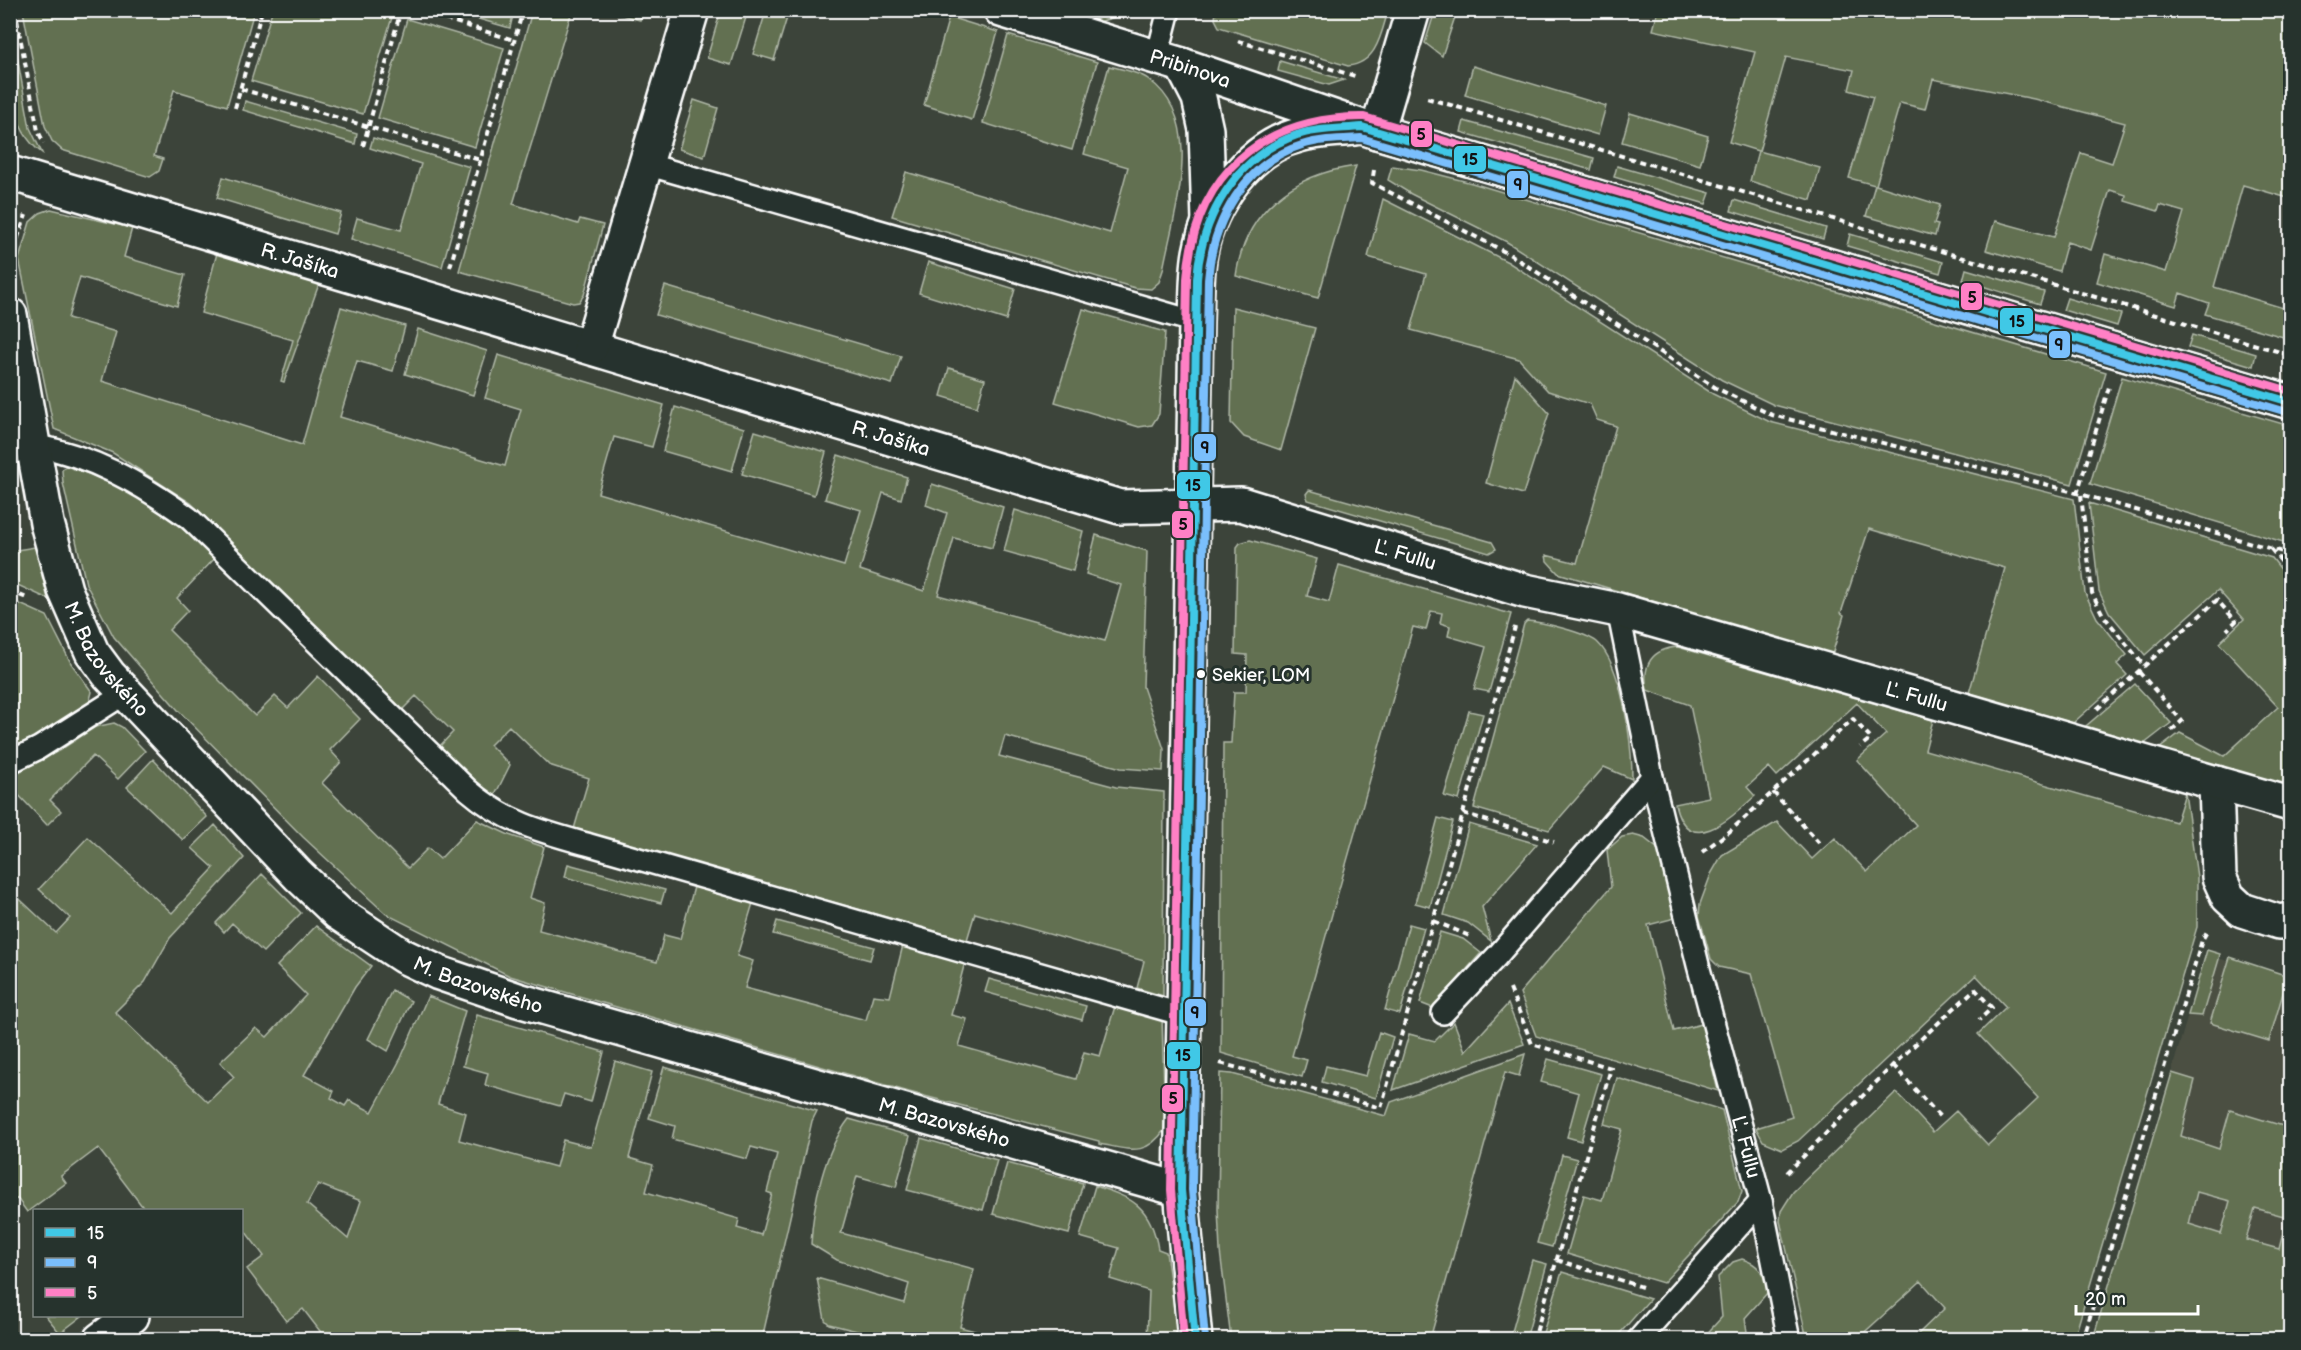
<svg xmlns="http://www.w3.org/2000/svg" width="2301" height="1350" font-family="'Balsamiq Sans',sans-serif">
	<rect width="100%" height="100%" fill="#3c443a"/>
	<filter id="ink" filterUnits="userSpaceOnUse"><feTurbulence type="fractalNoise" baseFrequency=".0167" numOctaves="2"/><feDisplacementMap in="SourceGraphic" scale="12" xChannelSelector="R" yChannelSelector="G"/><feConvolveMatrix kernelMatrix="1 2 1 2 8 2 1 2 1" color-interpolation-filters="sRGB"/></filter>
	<g filter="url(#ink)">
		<path fill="#4b4f43" d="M 2215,957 L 2290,981 L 2290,1339 L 2093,1340 L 2188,1015 L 2197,1015 Z"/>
		<path fill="#627051" stroke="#b0b8a8" stroke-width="1.5" fill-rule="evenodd" d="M 721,10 L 748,11 L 731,65 L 707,58 Z
			M 1302,10 L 1326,15 L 1342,11 L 1388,11 C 1381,34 1377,63 1348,66 L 1219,27 L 1215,19 L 1216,11 Z
			M 23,11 L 23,10 L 254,11 L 227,106 L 174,90 L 154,156 L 163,159 L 159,171 L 150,177 L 62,150 L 52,141 L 45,126 Z
			M 381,11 L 393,14 L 363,114 L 251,81 L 272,11 Z
			M 451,11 L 514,11 L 510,28 Z
			M 532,11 L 572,11 L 513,204 L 578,224 L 580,219 L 603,225 L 584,295 L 579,302 L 573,303 L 459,271 Z
			M 607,11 L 643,11 L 640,20 Z
			M 766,11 L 789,11 L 774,60 L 753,54 Z
			M 1058,11 L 1111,11 L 1124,14 L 1099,22 Z
			M 1435,11 L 1457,11 L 1442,56 L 1425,43 Z
			M 1658,11 L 2290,11 L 2290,191 L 2288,198 L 2243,185 L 2214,287 L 2290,310 L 2290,339 L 2205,314 L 2209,303 L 2180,293 L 2176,306 L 2097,282 L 2105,254 L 2166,272 L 2184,212 L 2160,205 L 2158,211 L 2125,201 L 2126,195 L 2110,190 L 2091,250 L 2067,242 L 2059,271 L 1986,250 L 1995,221 L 2054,237 L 2081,153 L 2112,163 L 2125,123 L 2034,99 L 1933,79 L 1925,109 L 1900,103 L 1876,185 L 1940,205 L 1934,224 L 1938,225 L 1935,236 L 1866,216 L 1875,185 L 1849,178 L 1873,97 L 1849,90 L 1854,70 L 1786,57 L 1759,151 L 1820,168 L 1811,200 L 1750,181 L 1758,151 L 1729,142 L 1755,52 L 1653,30 Z
			M 949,17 L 998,32 L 972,120 L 924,105 Z
			M 407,19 L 504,48 L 475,147 L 378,118 Z
			M 11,23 L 30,128 L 42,153 C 4,126 10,65 11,23 Z
			M 1008,35 L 1097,62 L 1072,150 L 983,123 Z
			M 1280,61 L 1344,80 L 1329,85 L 1278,71 Z
			M 1109,66 C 1121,69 1138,72 1148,79 C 1207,120 1174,211 1163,270 L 1159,282 L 1151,289 L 1135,288 L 892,216 L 906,172 L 1110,233 L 1128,167 L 1084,154 Z
			M 1473,66 L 1606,106 L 1598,135 L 1465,95 Z
			M 694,100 L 718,108 L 704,157 L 679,149 Z
			M 245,101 L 357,134 L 355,144 L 243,110 Z
			M 1630,113 L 1708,136 L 1700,165 L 1622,142 Z
			M 1464,121 L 1594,158 L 1591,170 L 1461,132 Z
			M 373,138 L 470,167 L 442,267 L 351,239 L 357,218 L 401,230 L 421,164 L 370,148 Z
			M 1356,166 L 1318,298 L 1236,276 C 1245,211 1293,174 1356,166 Z
			M 1392,166 L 1421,170 L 1472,183 L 2106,372 L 2072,484 L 1774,405 L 1722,380 L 1507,242 L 1411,194 L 1388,180 Z
			M 1617,166 L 1710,193 L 1706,204 L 1614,177 Z
			M 223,177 L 341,213 L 335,234 L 217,198 Z
			M 1383,199 L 1508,262 L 1713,394 L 1770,422 L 2074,499 L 2085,593 L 2097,618 L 2127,655 L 2117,664 L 2127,675 L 2073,723 L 1969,693 L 2005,568 L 1869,529 L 1841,613 L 1844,615 L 1832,655 L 1558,573 L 1547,561 L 1546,555 L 1577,563 L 1616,426 L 1597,420 L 1590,404 L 1548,391 L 1519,359 L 1411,330 L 1426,274 L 1368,257 Z
			M 1734,200 L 1826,228 L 1823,239 L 1731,211 Z
			M 51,209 L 132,228 L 124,257 L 185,275 L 177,306 L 80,277 L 68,318 L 116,332 L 102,381 L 302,445 L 341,307 L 405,326 L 393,371 L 357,361 L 340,417 L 505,466 L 521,409 L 485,398 L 498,355 L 664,405 L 652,447 L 614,437 L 598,493 L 844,566 L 861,510 L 825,499 L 838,455 L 907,477 L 901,499 L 883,493 L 860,570 L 924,591 L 947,513 L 926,505 L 932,484 L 1003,507 L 992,548 L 954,538 L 938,595 L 1105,641 L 1121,585 L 1086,574 L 1096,535 L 1147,551 L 1143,687 L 1164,749 L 1163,771 L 1121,768 L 1005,736 L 999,756 L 1116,787 L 1164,792 L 1163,996 L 1137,988 L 1144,961 L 975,913 L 967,940 L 574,829 L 589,778 L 549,765 L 509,726 L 490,745 L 510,765 L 494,797 L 439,747 L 453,732 L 416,696 L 401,711 L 191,503 L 113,453 L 54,429 L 19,259 L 30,222 L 40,213 Z
			M 1850,234 L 1943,262 L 1940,273 L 1847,246 Z
			M 217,253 L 319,284 L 284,382 L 281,381 L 293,340 L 201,313 Z
			M 928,262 L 1015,289 L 1006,320 L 919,293 Z
			M 1966,269 L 2044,292 L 2040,304 L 1963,280 Z
			M 665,286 L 901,356 L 892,384 L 656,315 Z
			M 2067,298 L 2121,314 L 2117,326 L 2063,310 Z
			M 1233,307 L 1315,328 L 1281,450 L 1244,437 L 1231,423 Z
			M 1083,309 L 1165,332 L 1159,414 L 1152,425 L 1139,427 L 1055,402 Z
			M 418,329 L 487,351 L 473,395 L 405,374 Z
			M 2192,335 L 2256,354 L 2253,366 L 2188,347 Z
			M 949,368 L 985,379 L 977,407 L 941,396 Z
			M 1515,375 L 1549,413 L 1523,494 L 1486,483 Z
			M 2122,377 L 2290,426 L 2290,544 L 2090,484 Z
			M 675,407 L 744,428 L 732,471 L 663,451 Z
			M 755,431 L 826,452 L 814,495 L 742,474 Z
			M 66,466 C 125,484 171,517 216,557 L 177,598 L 188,610 L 169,630 L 255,716 L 275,696 L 288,708 L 318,676 L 360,719 L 330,750 L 341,762 L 322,783 L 408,868 L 428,848 L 440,859 L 477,820 L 509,835 L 544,847 L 530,898 L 545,903 L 539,930 L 657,962 L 664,935 L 680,939 L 694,887 L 753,903 L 737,956 L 753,961 L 745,988 L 866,1020 L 873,995 L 890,997 L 903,945 L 965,962 L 951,1015 L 967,1019 L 959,1046 L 1076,1079 L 1084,1052 L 1100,1056 L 1116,1003 L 1162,1017 L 1165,1129 C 1145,1158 1129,1149 1099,1144 L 1099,1141 L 909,1092 L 510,976 L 386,914 L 303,837 L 178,710 L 114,637 L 86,584 L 63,483 L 62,470 Z
			M 1309,490 L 1492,542 L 1496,549 L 1489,553 L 1308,500 L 1306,494 Z
			M 2089,503 L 2272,558 L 2290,581 L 2290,788 L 2159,749 L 2180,733 L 2224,756 L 2278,707 L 2219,643 L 2244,619 L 2218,590 L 2145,655 L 2109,612 L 2099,591 Z
			M 1015,510 L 1083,531 L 1073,571 L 1004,551 Z
			M 1250,540 L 1317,559 L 1307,596 L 1329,602 L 1339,565 L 1511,614 L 1489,692 L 1474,689 L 1486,647 L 1448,636 L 1450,626 L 1440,623 L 1442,613 L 1431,611 L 1426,630 L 1413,627 L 1292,1056 L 1307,1060 L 1302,1077 L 1221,1053 L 1223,743 L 1231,743 L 1234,692 L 1246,692 L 1247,655 L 1235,654 L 1237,547 L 1240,543 Z
			M 35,547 L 48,599 L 11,582 L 11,551 Z
			M 11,600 L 47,616 L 71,663 L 92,692 L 89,703 L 80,711 L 11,751 Z
			M 1527,621 C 1543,622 1586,633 1597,642 C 1623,666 1632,745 1632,779 L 1604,767 L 1549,830 L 1474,808 L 1524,624 Z
			M 1678,647 L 1933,720 L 1925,750 L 2176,822 L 2185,793 L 2197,877 L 2197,927 L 2074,1339 L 1920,1339 L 1916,1336 L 1945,1308 L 1921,1281 L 1857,1339 L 1807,1339 L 1780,1221 L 1781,1211 L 1793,1192 L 1896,1092 L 1933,1132 L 1956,1111 L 1988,1145 L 2038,1098 L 1978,1034 L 2006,1007 L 1976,975 L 1798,1141 L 1782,1149 L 1763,1141 L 1756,1128 L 1792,1117 L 1751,974 L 1719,967 L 1711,959 L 1699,916 L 1700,904 L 1711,874 L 1722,855 L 1777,822 L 1812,859 L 1835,838 L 1867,872 L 1916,825 L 1857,760 L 1886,734 L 1857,703 L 1777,776 L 1769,767 L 1747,787 L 1755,796 C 1731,818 1688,859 1675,804 L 1709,797 L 1690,705 L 1647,690 C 1642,664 1652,649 1678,647 Z
			M 2135,684 L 2171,723 L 2144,744 L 2086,726 Z
			M 1469,711 L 1483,714 L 1459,800 L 1444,796 Z
			M 114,723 L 122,727 L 145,751 L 118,779 L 93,756 L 50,800 L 61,811 L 47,825 L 11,787 L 11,776 L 60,750 L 95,727 Z
			M 153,759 L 207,817 L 183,840 L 127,787 Z
			M 1438,818 L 1453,822 L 1430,907 L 1415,903 Z
			M 1469,824 L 1537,844 L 1482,907 L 1491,941 L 1468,923 L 1444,915 Z
			M 215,825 L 244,858 L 170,938 L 145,982 L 115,1012 L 208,1102 L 234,1077 L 220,1062 L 256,1028 L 267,1037 L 306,995 L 277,966 L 316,926 L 371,966 L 355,987 L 304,1075 L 334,1091 L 331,1098 L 345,1106 L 349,1100 L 372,1112 L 401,1058 L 428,996 L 465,1011 L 438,1104 L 466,1113 L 459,1140 L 556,1167 L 563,1140 L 591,1147 L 615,1061 L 652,1072 L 629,1158 L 653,1165 L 646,1192 L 739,1219 L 737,1228 L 761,1235 L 772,1194 L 767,1192 L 777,1154 L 751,1147 L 747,1159 L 672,1139 L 675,1126 L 649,1118 L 664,1067 L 817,1111 L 812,1121 L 762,1339 L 326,1339 L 303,1309 L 286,1321 L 247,1269 L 264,1256 L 242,1227 L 242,1210 L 145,1210 L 98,1148 L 61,1176 L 66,1183 L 27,1212 L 17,1198 L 11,1203 L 11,891 L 56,933 L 70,918 L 39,889 L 88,837 L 172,913 L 214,868 L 192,848 ZM 318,1184 L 361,1201 L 348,1239 L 307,1204 Z
			M 1633,835 L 1644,838 L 1658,849 L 1675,918 L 1648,925 L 1674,1031 L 1702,1024 L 1718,1091 L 1536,1036 L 1520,993 L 1611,887 L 1607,850 L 1622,837 Z
			M 568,864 L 665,890 L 661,903 L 565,877 Z
			M 262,874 L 301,913 L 263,952 L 232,923 L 224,932 L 216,923 Z
			M 777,921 L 874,947 L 870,960 L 773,934 Z
			M 1409,924 L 1424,928 L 1400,1014 L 1385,1010 Z
			M 1440,932 L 1463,939 L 1481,953 L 1433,1008 L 1420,1003 Z
			M 2207,950 L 2220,954 L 2219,959 L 2202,1016 L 2188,1015 Z
			M 2230,957 L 2288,976 L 2269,1041 L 2210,1023 Z
			M 989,979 L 1086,1006 L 1082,1020 L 985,992 Z
			M 392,990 L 411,1001 L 388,1051 L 368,1039 Z
			M 1508,1004 L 1524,1044 L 1393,1090 L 1409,1034 L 1435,1041 L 1454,1022 L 1465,1051 Z
			M 477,1015 L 604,1052 L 591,1102 L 564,1094 L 560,1106 L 485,1085 L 488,1073 L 463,1066 Z
			M 1379,1032 L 1393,1037 L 1376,1098 L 1322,1082 L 1326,1066 L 1366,1076 Z
			M 1525,1054 L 1519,1076 L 1505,1072 L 1430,1339 L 1231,1339 L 1220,1251 L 1218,1209 L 1220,1073 L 1232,1074 L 1386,1116 L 1391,1102 Z
			M 1548,1059 L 1601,1074 L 1581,1141 L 1567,1137 L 1579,1093 L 1541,1082 Z
			M 2172,1073 L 2195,1080 L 2181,1136 L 2219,1149 L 2230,1110 L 2290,1128 L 2290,1339 L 2093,1339 ZM 2197,1192 L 2230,1201 L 2221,1234 L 2189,1224 ZM 2255,1208 L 2287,1217 L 2279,1249 L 2246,1240 Z
			M 1617,1078 L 1722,1110 L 1742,1191 L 1738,1202 L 1663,1283 L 1567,1254 L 1584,1195 L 1602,1200 L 1622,1129 L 1604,1124 Z
			M 849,1119 L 910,1136 L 896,1187 L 857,1176 L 841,1233 L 974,1269 L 960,1327 L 1004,1339 L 889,1339 L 829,1324 L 825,1320 L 817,1278 L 904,1303 L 909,1284 L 837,1260 L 811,1244 C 813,1204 824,1151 849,1119 Z
			M 921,1138 L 997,1160 L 983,1210 L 907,1190 Z
			M 1562,1155 L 1577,1159 L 1552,1247 L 1537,1243 Z
			M 1007,1163 L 1083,1183 L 1069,1234 L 993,1214 Z
			M 1095,1186 C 1133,1198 1151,1206 1158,1249 L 1166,1252 L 1177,1330 L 1176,1339 L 1147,1339 L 1149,1291 L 1110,1279 L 1119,1248 L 1080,1237 Z
			M 1742,1259 C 1760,1264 1764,1274 1768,1292 L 1745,1318 L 1748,1339 L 1702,1339 L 1722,1317 L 1718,1277 L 1733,1262 Z
			M 1532,1260 L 1547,1264 L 1526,1339 L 1510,1339 Z
			M 1562,1272 L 1650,1299 L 1615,1339 L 1541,1339 Z
			M 46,1316 L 82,1316 L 60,1333 Z"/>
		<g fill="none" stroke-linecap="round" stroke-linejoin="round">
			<g stroke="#fff" stroke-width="26">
				<g id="service">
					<path d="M 1157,57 L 1169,10"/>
					<path d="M 646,164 L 1196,322"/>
					<path d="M 33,445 C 93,456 140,483 189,518 L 468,790 C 506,823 543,832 590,845 L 1184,1015"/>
					<path id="s1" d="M 1618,610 L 1652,777 L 1698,965 L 1761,1201 L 1789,1340"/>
					<path d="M 10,762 L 39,748 L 124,694"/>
					<path d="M 1443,1013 L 1497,956 L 1652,777"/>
					<path d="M 1638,1340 L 1761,1201"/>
				</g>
			</g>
			<g stroke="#fff" stroke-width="38">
				<g id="minor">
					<path id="s2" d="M 1001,10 L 1182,65 L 1377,132 L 2290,402"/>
					<path d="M 1182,65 L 1199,98 L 1206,130 L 1209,221"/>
					<path d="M 1377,132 L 1413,10"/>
					<path id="s3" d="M 10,173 L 1120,507 L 1241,504 L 1525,591 L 1618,610 L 2216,783 L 2219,877 L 2228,897 L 2242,910 L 2279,922 L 2290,920"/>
					<path id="s4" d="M 10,315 L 47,523 L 65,590 L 92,652 L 109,675 L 298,875 L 338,913 L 403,956 L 439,973 L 518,1000 L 1181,1190"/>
					<path d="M 591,347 L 692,10"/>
					<path d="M 2216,783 L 2290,804"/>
					<path d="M 100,1340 L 132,1316"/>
					<path d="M 1195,1340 L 1181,1190 L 1196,322 C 1197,300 1196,275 1200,253 C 1209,204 1249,147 1299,135 C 1316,130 1336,130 1354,128"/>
				</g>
			</g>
			<path stroke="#fff" stroke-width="4" stroke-dasharray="6 4.5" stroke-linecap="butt" d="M 15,10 L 38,131 L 44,143
				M 415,10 L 514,40
				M 1238,41 L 1355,76
				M 241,89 L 480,160
				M 1427,98 L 2290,355
				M 235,108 L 262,10
				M 363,146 L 401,10
				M 1374,170 L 1372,183 L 1509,254 L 1716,388 L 1772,415 L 2045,484 L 2290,554
				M 450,267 L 523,10
				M 16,280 C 11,247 16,244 26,215
				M 2077,494 L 2109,387
				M 2081,495 L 2092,593 L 2103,615 L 2145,667
				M 2271,549 L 2290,572
				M 10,591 L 29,599
				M 2139,672 L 2182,721 L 2171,731
				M 2097,709 L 2217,600 L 2236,621 L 2227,630
				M 1773,792 L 1819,843
				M 1463,813 L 1554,842
				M 1702,852 L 1729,832 L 1853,719 L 1871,738 L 1860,747
				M 1434,921 L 1472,937
				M 1510,989 L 1532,1044 L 1611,1068 L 1534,1340
				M 1220,1063 L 1381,1108 L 1515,627
				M 1893,1065 L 1940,1117
				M 1787,1173 L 1893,1065 L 1975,989 L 1992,1008 L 1979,1020
				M 1557,1260 L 1642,1287
				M 2083,1340 L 2189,984 L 2202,940 L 2208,930"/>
			<use href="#service" stroke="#26332d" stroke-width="21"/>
			<use href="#minor" stroke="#26332d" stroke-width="33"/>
			<g stroke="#26332d" stroke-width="12">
				<path id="bus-1" d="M 1195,1340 L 1181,1190 L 1197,279 C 1201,217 1236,156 1297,135 C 1318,128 1341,129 1362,127 L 2290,402"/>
			</g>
			<g stroke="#26332d" stroke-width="12">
				<path id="bus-2" d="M 1205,1339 L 1192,1190 L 1208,280 C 1212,222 1244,163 1302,145 C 1321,139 1341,139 1361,138 L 2287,412"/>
			</g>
			<g stroke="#26332d" stroke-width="12">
				<path id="bus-3" d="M 1184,1340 L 1171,1190 L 1187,279 C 1194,175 1262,116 1364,117 L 2290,391"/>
			</g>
			<use href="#bus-1" stroke="#40c8e6" stroke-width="8"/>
			<use href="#bus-2" stroke="#7abffc" stroke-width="8"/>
			<use href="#bus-3" stroke="#ff80c5" stroke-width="8"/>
		</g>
	</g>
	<circle fill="#fff" stroke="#26332d" stroke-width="2" cx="1201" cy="674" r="5"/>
	<g text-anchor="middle" stroke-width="6" stroke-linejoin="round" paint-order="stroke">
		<g font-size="18" fill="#fff" stroke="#26332d" text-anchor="start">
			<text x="1212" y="681">Sekier, LOM</text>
		</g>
		<g font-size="20" fill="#fff" stroke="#26332d">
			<text dy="7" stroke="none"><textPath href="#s2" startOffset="198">Pribinova</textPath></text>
			<text dy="7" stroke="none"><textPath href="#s3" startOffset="303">R. Jašíka</textPath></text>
			<text dy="7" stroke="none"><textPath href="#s3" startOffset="920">R. Jašíka</textPath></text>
			<text dy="7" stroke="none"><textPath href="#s3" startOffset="1452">Ľ. Fullu</textPath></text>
			<text dy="7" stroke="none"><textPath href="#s4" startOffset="362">M. Bazovského</textPath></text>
			<text dy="7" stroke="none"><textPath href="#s3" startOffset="1983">Ľ. Fullu</textPath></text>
			<text dy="7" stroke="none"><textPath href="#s4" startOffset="866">M. Bazovského</textPath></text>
			<text dy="7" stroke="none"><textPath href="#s4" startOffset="1352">M. Bazovského</textPath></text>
			<text dy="7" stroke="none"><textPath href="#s1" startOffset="552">Ľ. Fullu</textPath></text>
		</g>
	</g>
	<g stroke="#26332d" stroke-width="2">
		<rect x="1410" y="120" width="23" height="28" rx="6" fill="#ff80c5"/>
		<rect x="1453" y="145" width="34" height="28" rx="6" fill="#40c8e6"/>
		<rect x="1506" y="170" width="23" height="29" rx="6" fill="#7abffc"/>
		<rect x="1960" y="282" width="23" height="29" rx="6" fill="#ff80c5"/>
		<rect x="1999" y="307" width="35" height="28" rx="6" fill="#40c8e6"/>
		<rect x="2048" y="330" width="23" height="29" rx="6" fill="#7abffc"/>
		<rect x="1193" y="433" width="24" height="29" rx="6" fill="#7abffc"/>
		<rect x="1176" y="471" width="35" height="29" rx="6" fill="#40c8e6"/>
		<rect x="1171" y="510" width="23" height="29" rx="6" fill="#ff80c5"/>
		<rect x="1184" y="998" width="23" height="29" rx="6" fill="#7abffc"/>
		<rect x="1166" y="1041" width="35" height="29" rx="6" fill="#40c8e6"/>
		<rect x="1161" y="1084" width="23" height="29" rx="6" fill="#ff80c5"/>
	</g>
	<g font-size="16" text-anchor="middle" font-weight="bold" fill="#111">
		<text x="1421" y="140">5</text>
		<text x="1470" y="165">15</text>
		<text x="1518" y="190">9</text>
		<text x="1972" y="303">5</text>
		<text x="2017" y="327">15</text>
		<text x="2059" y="350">9</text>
		<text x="1205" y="453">9</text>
		<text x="1193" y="491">15</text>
		<text x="1183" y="530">5</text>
		<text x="1195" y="1018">9</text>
		<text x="1183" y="1061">15</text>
		<text x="1173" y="1104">5</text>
	</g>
	<rect width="2301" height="1350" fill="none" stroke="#26332d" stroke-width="36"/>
	<rect x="18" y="18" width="2265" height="1314" fill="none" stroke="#fff" stroke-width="2" filter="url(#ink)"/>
	<rect x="33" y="1209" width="210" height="108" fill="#26332d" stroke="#7d8581" stroke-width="1.5"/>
	<rect x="45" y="1228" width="30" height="9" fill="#40c8e6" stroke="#7d8581" stroke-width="1.5"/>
	<text x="87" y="1239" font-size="18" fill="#ffffff">15</text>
	<rect x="45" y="1258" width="30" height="9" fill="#7abffc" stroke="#7d8581" stroke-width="1.5"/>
	<text x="87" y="1269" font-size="18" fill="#ffffff">9</text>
	<rect x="45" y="1288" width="30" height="9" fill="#ff80c5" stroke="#7d8581" stroke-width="1.5"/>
	<text x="87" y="1299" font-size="18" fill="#ffffff">5</text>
	<path d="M2076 1305v9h122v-9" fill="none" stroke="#ffffff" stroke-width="3"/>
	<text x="2085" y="1305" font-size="18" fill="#ffffff" stroke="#26332d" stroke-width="4.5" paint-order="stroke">20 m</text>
</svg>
